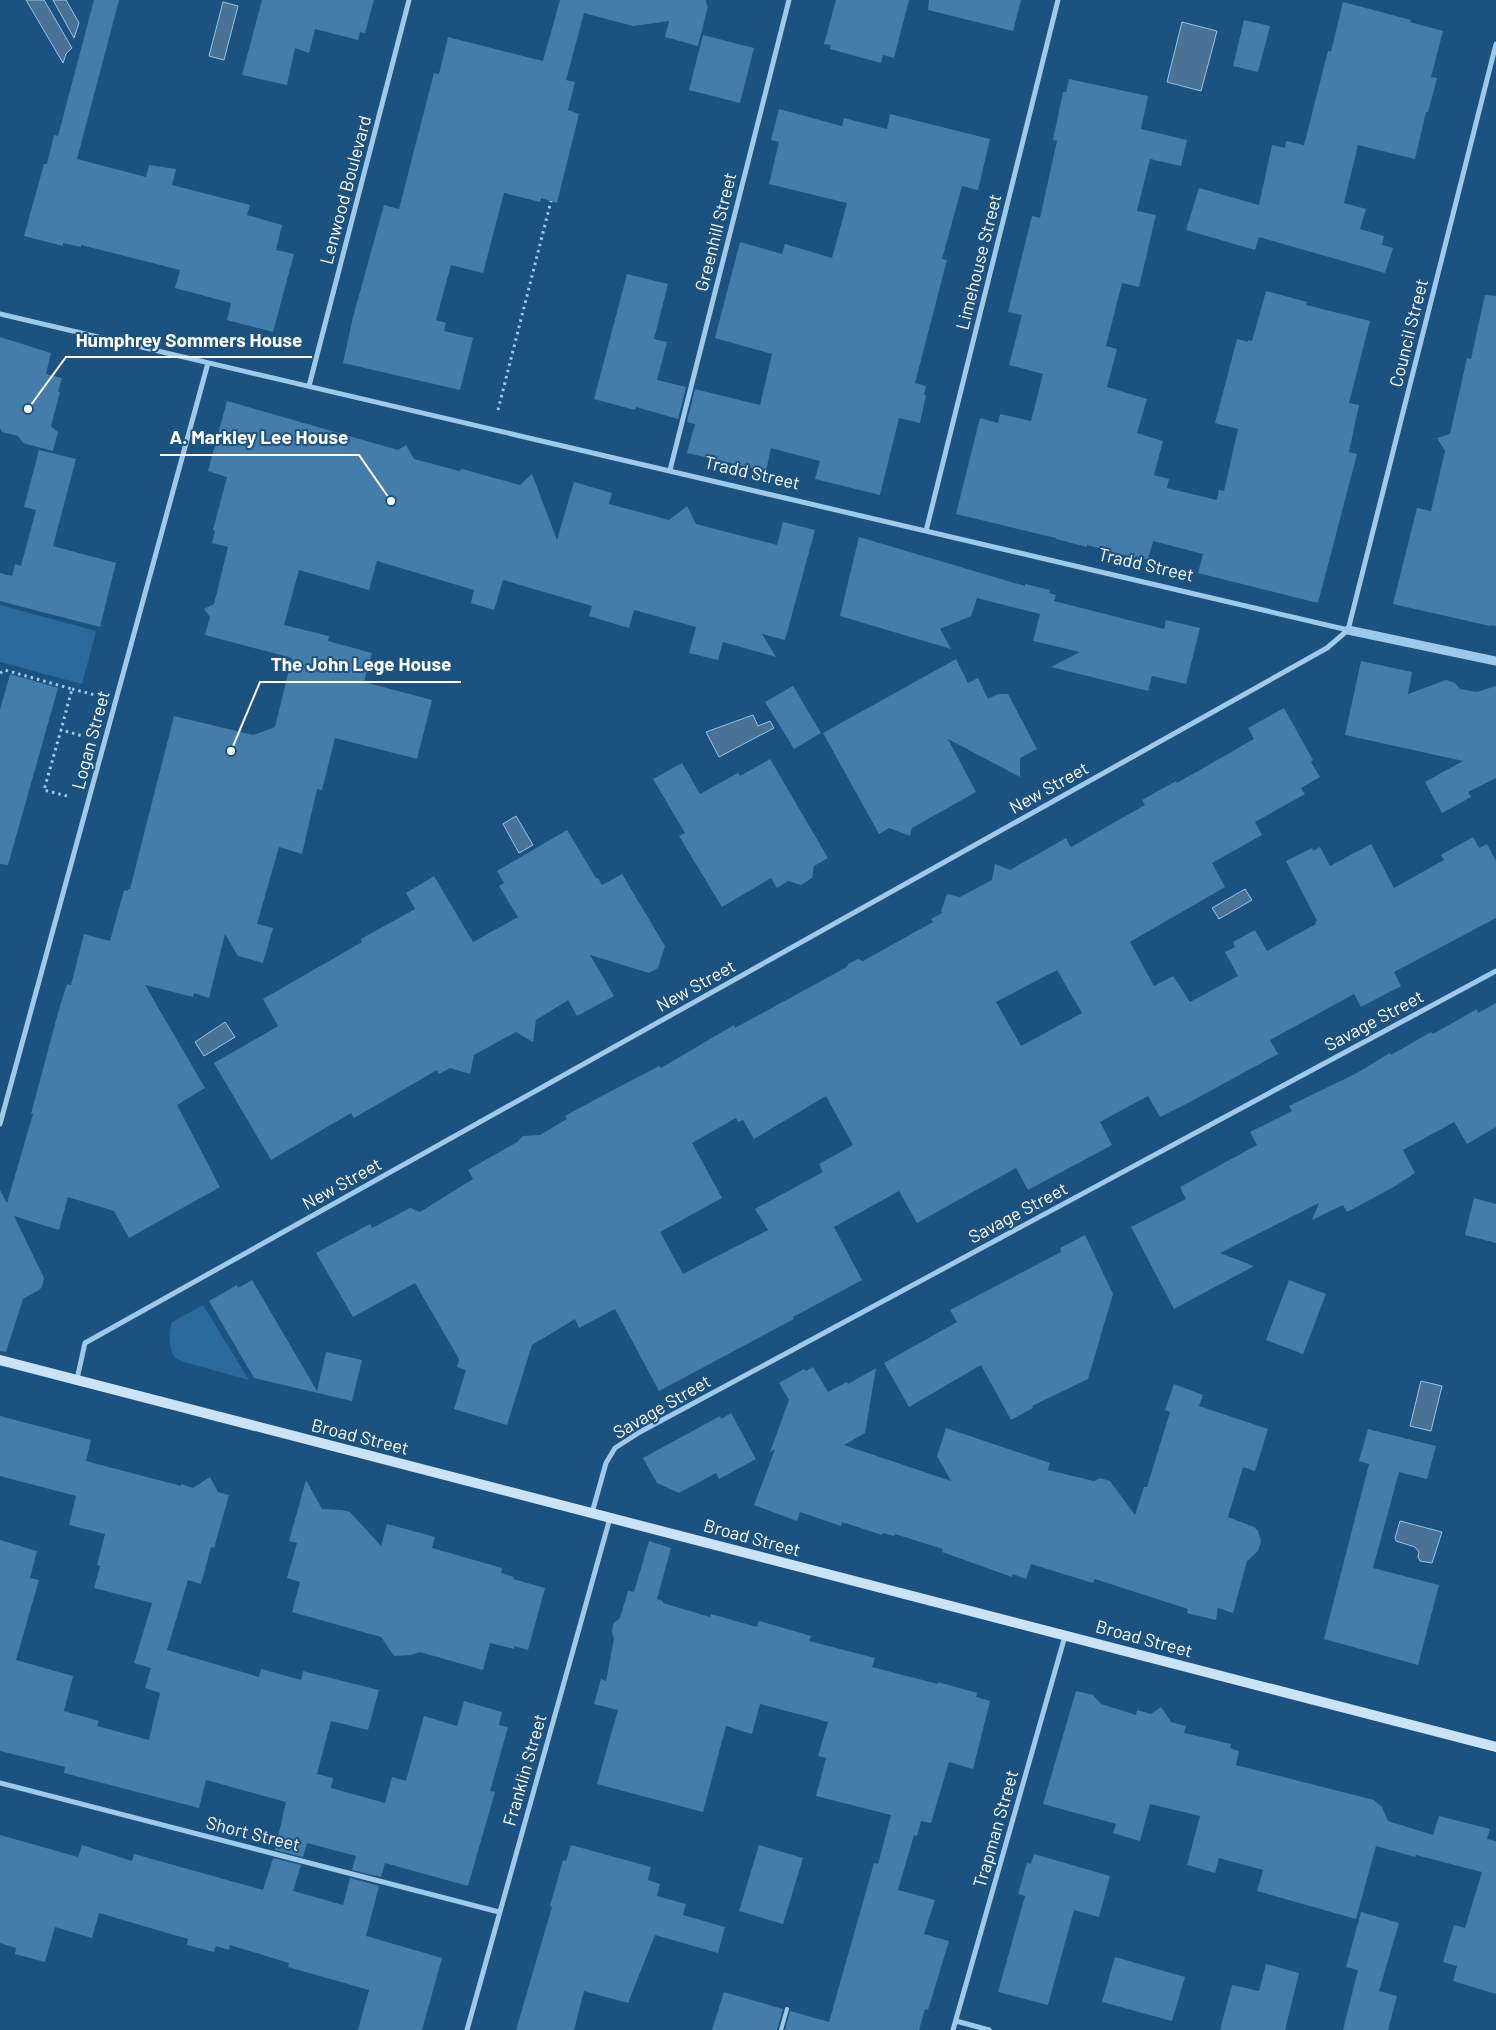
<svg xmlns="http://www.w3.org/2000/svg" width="1496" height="2030" font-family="Barlow,sans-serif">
	<rect width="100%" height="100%" fill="#1c5280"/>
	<path fill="#2b6a9d" d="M 0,605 L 96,631 L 82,684 L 0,662 Z
		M 203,1305 L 249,1380 L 184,1362 C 183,1361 176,1359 176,1358 C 168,1352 169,1330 172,1322 Z"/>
	<path fill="#4a7294" stroke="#92c5eb" d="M 26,0 L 44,0 L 72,48 L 66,54 L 63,63 Z
		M 53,0 L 66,0 L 79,23 L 74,38 Z
		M 223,2 L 238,6 L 224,60 L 209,56 Z
		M 1182,22 L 1217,31 L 1201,91 L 1167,82 Z
		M 753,715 L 758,726 L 770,721 L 774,728 L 719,757 L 706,732 Z
		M 516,816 L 533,845 L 519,853 L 503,824 Z
		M 1245,889 L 1252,900 L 1219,919 L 1212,908 Z
		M 225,1022 L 235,1037 L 204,1056 L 195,1042 Z
		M 1421,1381 L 1442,1386 L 1431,1431 L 1410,1426 Z
		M 1400,1521 L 1442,1532 L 1432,1563 L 1420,1561 L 1418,1557 L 1419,1552 L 1415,1547 L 1396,1541 L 1395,1538 Z"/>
	<path fill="#447caa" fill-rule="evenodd" d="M 94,0 L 119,0 L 77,159 L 146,177 L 149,165 L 176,169 L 172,185 L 250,205 L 247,215 L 282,225 L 276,250 L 294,254 L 273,332 L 227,320 L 231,303 L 175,288 L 180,270 L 81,245 L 81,247 L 63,243 L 63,246 L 24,236 L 44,164 L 47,164 L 54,135 L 58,136 Z
		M 262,0 L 374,0 L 365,33 L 360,32 L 358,40 L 315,29 L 309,53 L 295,48 L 287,85 L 242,75 Z
		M 560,0 L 706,0 L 707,6 L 708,6 L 698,46 L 665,37 L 669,21 L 633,26 L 584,13 L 566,80 L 575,82 L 568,110 L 579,114 L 557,203 L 541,198 L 540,202 L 504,193 L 483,273 L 451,265 L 436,320 L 446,323 L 444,331 L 473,338 L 460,390 L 343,363 L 353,317 L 384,205 L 399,209 L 434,73 L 439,74 L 448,37 L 543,61 Z
		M 836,0 L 909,0 L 894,58 L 883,55 L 881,63 L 830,49 L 831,45 L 824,44 Z
		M 929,0 L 1021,0 L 1013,31 L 928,10 Z
		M 1343,2 L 1411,20 L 1410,22 L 1443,31 L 1431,77 L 1437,78 L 1428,112 L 1426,112 L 1415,159 L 1358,145 L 1344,203 L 1366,209 L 1360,229 L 1384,236 L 1382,245 L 1393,248 L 1385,273 L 1259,237 L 1255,250 L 1186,230 L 1199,188 L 1259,205 L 1272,145 L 1285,148 L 1286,141 L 1304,145 L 1328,51 L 1331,52 Z
		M 1244,20 L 1270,26 L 1258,72 L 1233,66 Z
		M 703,35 L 754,48 L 740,103 L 689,90 Z
		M 1069,79 L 1148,96 L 1141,129 L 1187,140 L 1181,166 L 1150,159 L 1137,211 L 1156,215 L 1139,287 L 1122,283 L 1106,346 L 1117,349 L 1107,387 L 1147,399 L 1137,433 L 1163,441 L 1154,475 L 1169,479 L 1167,488 L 1217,500 L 1219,490 L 1224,491 L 1238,429 L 1215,423 L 1237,339 L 1248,342 L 1248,340 L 1252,341 L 1266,291 L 1307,302 L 1306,305 L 1370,321 L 1349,403 L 1359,405 L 1349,452 L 1357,454 L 1318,603 L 1198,573 L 1203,554 L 1153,541 L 1148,560 L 1136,556 L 1135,558 L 1087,545 L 1087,547 L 1056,539 L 1056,538 L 956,514 L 980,418 L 998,423 L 1000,414 L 1031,421 L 1043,374 L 1009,365 L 1022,315 L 1008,312 L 1032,216 L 1040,218 L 1057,141 L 1053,140 L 1063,92 L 1066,92 Z
		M 779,109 L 842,126 L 844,118 L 887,129 L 890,114 L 990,139 L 978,190 L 962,186 L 942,259 L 947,260 L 915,383 L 926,386 L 924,395 L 926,395 L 920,423 L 899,418 L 880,495 L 815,479 L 820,461 L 771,448 L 766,471 L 687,453 L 695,424 L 687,422 L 695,389 L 760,405 L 772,354 L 715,338 L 740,242 L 782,254 L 785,244 L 832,258 L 847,203 L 769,184 L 779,142 L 771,140 Z
		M 627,274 L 668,284 L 654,339 L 667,342 L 657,380 L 686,387 L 678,419 L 636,407 L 635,410 L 594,399 Z
		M 1485,295 L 1496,296 L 1496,626 L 1491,625 L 1490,626 L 1393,604 L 1417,508 L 1431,511 L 1445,451 L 1437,438 L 1450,434 L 1467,358 L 1471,359 Z
		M 0,337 L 51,353 L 46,374 L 62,378 L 58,392 L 60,392 L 51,426 L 58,432 L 53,451 L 23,443 L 18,436 L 2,432 L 0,428 Z
		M 227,401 L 398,450 L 406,445 L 414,459 L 459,471 L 462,469 L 520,485 L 532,474 L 557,540 L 574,482 L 612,493 L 609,504 L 669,520 L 687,506 L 696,524 L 777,545 L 783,522 L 815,530 L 785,640 L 762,634 L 776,657 L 723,642 L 718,660 L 689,653 L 696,627 L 634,610 L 629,628 L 589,616 L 592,606 L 503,580 L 494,610 L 471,603 L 474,590 L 377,561 L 369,590 L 299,570 L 284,625 L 329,636 L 328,641 L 372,653 L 364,682 L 432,700 L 417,759 L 335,738 L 322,790 L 317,789 L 302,854 L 279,847 L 257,924 L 273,928 L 263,963 L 238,956 L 225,934 L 209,998 L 194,993 L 193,997 L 145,985 L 205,1088 L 177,1105 L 220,1187 L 129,1238 L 114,1211 L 68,1197 L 59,1230 L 14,1216 L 44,1278 L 42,1287 L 39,1290 L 23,1299 L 6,1352 L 0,1351 L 0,1190 L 7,1203 L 33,1114 L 31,1114 L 59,1009 L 67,984 L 71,985 L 84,934 L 110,941 L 124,890 L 128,891 L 128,889 L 130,889 L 174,716 L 253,735 L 275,727 L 292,658 L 205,635 L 210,617 L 204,609 L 214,604 L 228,547 L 212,543 L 215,531 L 213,530 L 227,477 L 208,471 Z
		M 39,450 L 76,459 L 53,546 L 116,563 L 100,627 L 0,601 L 0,573 L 12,576 L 15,564 L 21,566 L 36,510 L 24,507 Z
		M 859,537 L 1025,586 L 1025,584 L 1050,590 L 1049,593 L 1056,595 L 1054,601 L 1164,629 L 1166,620 L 1200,628 L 1186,684 L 1152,676 L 1148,691 L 1051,667 L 1080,652 L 1033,641 L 1040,614 L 977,598 L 971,616 L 940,629 L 951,649 L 840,616 Z
		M 956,659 L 968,683 L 978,678 L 988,699 L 998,694 L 1008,694 L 1037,749 L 1020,758 L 1020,777 L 948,739 L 976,792 L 912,828 L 910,836 L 889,828 L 879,834 L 823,733 Z
		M 1361,661 L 1412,672 L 1408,694 L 1446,680 L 1455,683 L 1460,689 L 1477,692 L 1496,686 L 1496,778 L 1468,792 L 1471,797 L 1442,813 L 1425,782 L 1463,761 L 1345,735 Z
		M 10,674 L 58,688 L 8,865 L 0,864 L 0,710 Z
		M 793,686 L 821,733 L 794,749 L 765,702 Z
		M 1284,708 L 1313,760 L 1311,762 L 1320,777 L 1301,788 L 1305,794 L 1255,822 L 1262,835 L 1212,863 L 1225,887 L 1130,942 L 1154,986 L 1173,976 L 1190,1002 L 1238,976 L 1225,952 L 1235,947 L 1233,942 L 1255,930 L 1267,951 L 1316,924 L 1315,922 L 1317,921 L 1286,861 L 1312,848 L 1313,851 L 1320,847 L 1330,866 L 1371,844 L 1394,888 L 1444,860 L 1441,855 L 1473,837 L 1479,848 L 1487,844 L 1496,861 L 1496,918 L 1394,972 L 1401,986 L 1361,1007 L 1354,994 L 1270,1040 L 1278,1054 L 1190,1102 L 1160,1117 L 1148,1096 L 1100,1122 L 1112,1145 L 1028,1190 L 1016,1168 L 917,1223 L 899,1191 L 834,1227 L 862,1280 L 793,1317 L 794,1319 L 659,1391 L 615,1309 L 579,1328 L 575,1319 L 532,1345 L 507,1425 L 454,1409 L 466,1370 L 457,1367 L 459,1359 L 415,1283 L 353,1317 L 316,1253 L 370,1224 L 372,1228 L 410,1208 L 420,1212 L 473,1179 L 468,1170 L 517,1142 L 523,1136 L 540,1135 L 567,1119 L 565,1116 L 598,1098 L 659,1066 L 661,1068 L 734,1025 L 735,1028 L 847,967 L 848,964 L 858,959 L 863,961 L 933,922 L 931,919 L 942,913 L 941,911 L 947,894 L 960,897 L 992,880 L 995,864 L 1010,870 L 1066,838 L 1071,847 L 1145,805 L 1142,800 L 1176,781 L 1177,783 L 1254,739 L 1248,728 ZM 1057,970 L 1082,1013 L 1021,1046 L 996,1002 ZM 826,1096 L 853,1145 L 819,1164 L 823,1172 L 755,1209 L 768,1230 L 683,1274 L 660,1232 L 722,1198 L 692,1143 L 736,1118 L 738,1122 L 743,1120 L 754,1139 Z
		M 770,759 L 828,858 L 814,866 L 812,878 L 801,885 L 788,881 L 777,888 L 771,878 L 722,907 L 679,836 L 685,833 L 653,779 L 682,763 L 700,794 L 738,773 L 740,776 Z
		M 567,830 L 596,878 L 598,878 L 602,885 L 622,874 L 665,946 L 658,968 L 649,973 L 590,955 L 614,996 L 577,1016 L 568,1000 L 536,1020 L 533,1042 L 516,1032 L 474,1055 L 470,1074 L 450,1068 L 439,1074 L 437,1070 L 354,1118 L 351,1113 L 271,1160 L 214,1063 L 278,1026 L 263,999 L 362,942 L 361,939 L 415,909 L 406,893 L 434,876 L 473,942 L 518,917 L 499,886 L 504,883 L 497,871 Z
		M 1496,1003 L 1496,1127 L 1467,1144 L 1454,1122 L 1403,1150 L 1415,1173 L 1392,1188 L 1347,1212 L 1343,1205 L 1312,1220 L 1319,1203 L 1220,1253 L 1254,1266 L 1174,1309 L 1131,1227 L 1186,1199 L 1180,1187 L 1257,1145 L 1250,1132 L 1292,1111 L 1289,1106 L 1355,1074 L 1390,1053 L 1391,1055 L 1431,1032 L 1433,1034 L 1477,1009 L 1478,1013 Z
		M 1474,1198 L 1496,1204 L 1496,1243 L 1465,1235 Z
		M 1085,1235 L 1113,1294 L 1088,1379 L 1032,1406 L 1033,1408 L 1011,1420 L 981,1365 L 909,1407 L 884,1363 L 957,1322 L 950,1310 L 1061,1252 L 1060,1248 Z
		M 252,1280 L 317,1391 L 326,1352 L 362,1360 L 352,1401 L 254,1378 L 209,1301 L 237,1285 L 238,1288 Z
		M 1289,1280 L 1326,1294 L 1303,1354 L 1266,1340 Z
		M 813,1367 L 828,1392 L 847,1382 L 848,1384 L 876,1368 L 865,1433 L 844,1445 L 951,1481 L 937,1456 L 946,1428 L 1050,1463 L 1048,1470 L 1094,1481 L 1100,1478 L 1110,1481 L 1135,1515 L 1144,1487 L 1147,1487 L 1170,1412 L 1165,1410 L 1174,1384 L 1203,1395 L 1199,1406 L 1268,1429 L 1255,1471 L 1243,1467 L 1228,1517 L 1254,1527 L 1258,1531 L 1261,1541 L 1258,1551 L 1247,1561 L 1233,1613 L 1218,1608 L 1216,1620 L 1187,1613 L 1188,1609 L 1095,1579 L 1093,1583 L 1031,1564 L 1026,1579 L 1013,1574 L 1012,1577 L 942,1552 L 943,1549 L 895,1534 L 894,1536 L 883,1533 L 882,1535 L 842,1522 L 841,1526 L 800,1512 L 797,1521 L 754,1505 L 775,1449 L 770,1452 L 789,1400 L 779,1383 L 804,1369 L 806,1371 Z
		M 731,1413 L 756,1459 L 719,1479 L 716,1473 L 679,1493 L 657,1483 L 643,1458 L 720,1416 L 721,1419 Z
		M 0,1416 L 91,1440 L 86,1461 L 181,1486 L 181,1484 L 193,1488 L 210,1477 L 218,1492 L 229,1495 L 214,1548 L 211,1547 L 201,1584 L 188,1580 L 167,1650 L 259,1677 L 261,1669 L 301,1680 L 303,1671 L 379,1690 L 368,1730 L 331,1721 L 317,1774 L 333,1778 L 331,1788 L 385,1803 L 392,1777 L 406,1781 L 424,1716 L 457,1726 L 464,1701 L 502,1712 L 499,1725 L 508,1727 L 490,1791 L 495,1792 L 468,1886 L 385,1863 L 381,1877 L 352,1870 L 356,1856 L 307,1843 L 303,1857 L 275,1850 L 286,1802 L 206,1780 L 199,1808 L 64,1773 L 65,1767 L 0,1751 L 0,1540 L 37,1551 L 30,1578 L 39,1580 L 16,1660 L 73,1676 L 64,1711 L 99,1721 L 97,1726 L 149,1740 L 160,1693 L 145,1688 L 151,1668 L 134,1663 L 152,1603 L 94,1588 L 100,1566 L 97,1565 L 105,1534 L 69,1525 L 76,1496 L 0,1476 Z
		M 1368,1429 L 1436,1446 L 1427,1479 L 1399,1472 L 1373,1568 L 1439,1585 L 1418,1665 L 1324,1639 L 1369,1464 L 1359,1461 Z
		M 306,1480 L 322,1509 L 343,1510 L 350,1512 L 381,1546 L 387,1524 L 435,1537 L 432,1548 L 502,1568 L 501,1573 L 514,1577 L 513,1579 L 545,1588 L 528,1650 L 514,1646 L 514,1649 L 490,1643 L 483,1670 L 420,1652 L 411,1655 L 394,1656 L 381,1637 L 292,1612 L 300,1582 L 287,1578 L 297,1543 L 289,1541 Z
		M 649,1541 L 671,1548 L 657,1599 L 663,1601 L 663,1603 L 710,1617 L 711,1614 L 757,1627 L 759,1621 L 811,1636 L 809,1641 L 875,1658 L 872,1667 L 938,1684 L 938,1682 L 977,1693 L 976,1697 L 990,1701 L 973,1769 L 949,1762 L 931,1823 L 921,1821 L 917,1836 L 914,1835 L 898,1890 L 935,1900 L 924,1934 L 949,1941 L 928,2010 L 925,2009 L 919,2030 L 785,2030 L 790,2011 L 829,2022 L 874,1863 L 878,1864 L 891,1815 L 816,1796 L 826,1758 L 818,1756 L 828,1722 L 760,1704 L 752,1734 L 726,1726 L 703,1812 L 597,1784 L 618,1710 L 594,1704 L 601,1679 L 606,1681 L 614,1639 L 612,1632 L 613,1624 L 620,1618 L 628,1591 L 634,1592 Z
		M 1076,1691 L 1093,1695 L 1101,1704 L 1136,1715 L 1137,1710 L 1151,1714 L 1161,1707 L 1171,1722 L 1186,1726 L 1184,1733 L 1231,1744 L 1230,1748 L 1239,1751 L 1236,1765 L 1374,1800 L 1382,1807 L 1388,1821 L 1433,1835 L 1439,1816 L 1490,1829 L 1487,1839 L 1496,1841 L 1496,1994 L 1453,1981 L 1457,1966 L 1443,1962 L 1454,1925 L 1465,1928 L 1482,1872 L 1416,1855 L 1415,1857 L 1376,1846 L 1356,1919 L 1257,1891 L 1263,1870 L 1219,1858 L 1215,1873 L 1187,1865 L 1200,1816 L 1150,1804 L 1140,1841 L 1113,1833 L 1116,1824 L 1043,1804 Z
		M 0,1835 L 78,1857 L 82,1845 L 132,1861 L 134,1854 L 263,1890 L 273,1858 L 301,1865 L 293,1891 L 343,1905 L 350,1878 L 379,1886 L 366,1936 L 442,1958 L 422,2030 L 358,2030 L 369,1990 L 288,1967 L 289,1963 L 230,1945 L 229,1950 L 216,1946 L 214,1952 L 187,1945 L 188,1939 L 99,1913 L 92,1938 L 55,1927 L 45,1962 L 15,1954 L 16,1948 L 0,1943 Z
		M 571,1845 L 651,1867 L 648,1880 L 660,1884 L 657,1896 L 686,1904 L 683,1915 L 725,1927 L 718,1953 L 655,1935 L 628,2003 L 584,1991 L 574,2030 L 516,2030 L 552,1907 L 550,1906 L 563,1860 L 566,1861 Z
		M 759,1845 L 803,1858 L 783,1924 L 739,1911 Z
		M 1034,1854 L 1110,1876 L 1099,1917 L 1074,1910 L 1048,2005 L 998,1992 L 1025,1896 L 1018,1894 L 1027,1863 L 1031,1864 Z
		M 1361,1912 L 1399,1923 L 1379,1991 L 1397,1996 L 1388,2030 L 1343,2030 L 1358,1970 L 1346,1967 Z
		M 1115,1957 L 1185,1977 L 1172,2021 L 1102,2002 Z
		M 1266,1964 L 1299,1973 L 1285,2030 L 1220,2030 L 1232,1985 L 1259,1991 Z
		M 724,1992 L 783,2009 L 777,2030 L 712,2030 Z"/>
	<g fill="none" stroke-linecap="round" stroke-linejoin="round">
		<path stroke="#9fc9e9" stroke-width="3" stroke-dasharray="2.5 4" stroke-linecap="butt" d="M 498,410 L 551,201
			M 0,673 L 5,670 L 72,689 L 61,730
			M 72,689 L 95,695
			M 67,796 L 44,790 L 61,730 L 83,736"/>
		<path stroke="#9fc9e9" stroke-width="4" d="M 781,2030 L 787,2009"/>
		<path stroke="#9fc9e9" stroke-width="5" d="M 0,314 L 1348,630
			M 309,386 L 409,0
			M 670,470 L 789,0
			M 926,531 L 1058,0
			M 1348,630 L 1496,44
			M 0,1124 L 208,363
			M 77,1379 L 85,1343 L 1327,648 L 1348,630
			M 592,1513 L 606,1463 L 615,1448 L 640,1432 L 1496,971
			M 0,1783 L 499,1912
			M 956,2021 L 989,2030
			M 467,2030 L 610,1518
			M 953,2030 L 1065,1636"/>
		<path stroke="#9fc9e9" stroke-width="9" d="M 1348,630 L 1496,661"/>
		<path stroke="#cbe3f7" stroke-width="10" d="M 0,1360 L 1496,1747"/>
	</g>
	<g text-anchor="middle" stroke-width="4" stroke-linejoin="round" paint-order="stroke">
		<g font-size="18" fill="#fff" stroke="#1c5280">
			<text transform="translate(346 190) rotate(-75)" y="6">Lenwood Boulevard</text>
			<text transform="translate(716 232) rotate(-76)" y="6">Greenhill Street</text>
			<text transform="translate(979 262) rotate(-76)" y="6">Limehouse Street</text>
			<text transform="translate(1409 333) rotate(-76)" y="6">Council Street</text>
			<text transform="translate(752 473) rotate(13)" y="6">Tradd Street</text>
			<text transform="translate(1146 565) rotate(13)" y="6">Tradd Street</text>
			<text transform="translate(91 740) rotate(-75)" y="6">Logan Street</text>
			<text transform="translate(1049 788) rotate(-29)" y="6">New Street</text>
			<text transform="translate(696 986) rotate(-29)" y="6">New Street</text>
			<text transform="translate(1374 1021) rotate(-28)" y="6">Savage Street</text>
			<text transform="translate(342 1184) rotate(-29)" y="6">New Street</text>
			<text transform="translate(1018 1213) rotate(-28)" y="6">Savage Street</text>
			<text transform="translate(662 1407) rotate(-30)" y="6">Savage Street</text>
			<text transform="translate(360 1437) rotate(14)" y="6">Broad Street</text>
			<text transform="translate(752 1538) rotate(15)" y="6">Broad Street</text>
			<text transform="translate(1144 1639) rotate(15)" y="6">Broad Street</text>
			<text transform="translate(525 1770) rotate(-74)" y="6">Franklin Street</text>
			<text transform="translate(996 1829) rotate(-74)" y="6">Trapman Street</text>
			<text transform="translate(253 1834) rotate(14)" y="6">Short Street</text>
		</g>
	</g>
	<path fill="none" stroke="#fff" stroke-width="2" d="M28 409L66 357H312M391 501L359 455H160M231 751L260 682H461"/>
	<g fill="#fff" stroke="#1c5280" stroke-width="2">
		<circle cx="28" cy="409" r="5"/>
		<circle cx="391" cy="501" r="5"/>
		<circle cx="231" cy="751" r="5"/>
	</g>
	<g font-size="19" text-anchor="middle" font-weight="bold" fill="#fff" stroke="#1c5280" stroke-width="4" stroke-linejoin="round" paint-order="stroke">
		<text x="189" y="347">Humphrey Sommers House</text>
		<text x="259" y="444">A. Markley Lee House</text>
		<text x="361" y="671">The John Lege House</text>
	</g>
</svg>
